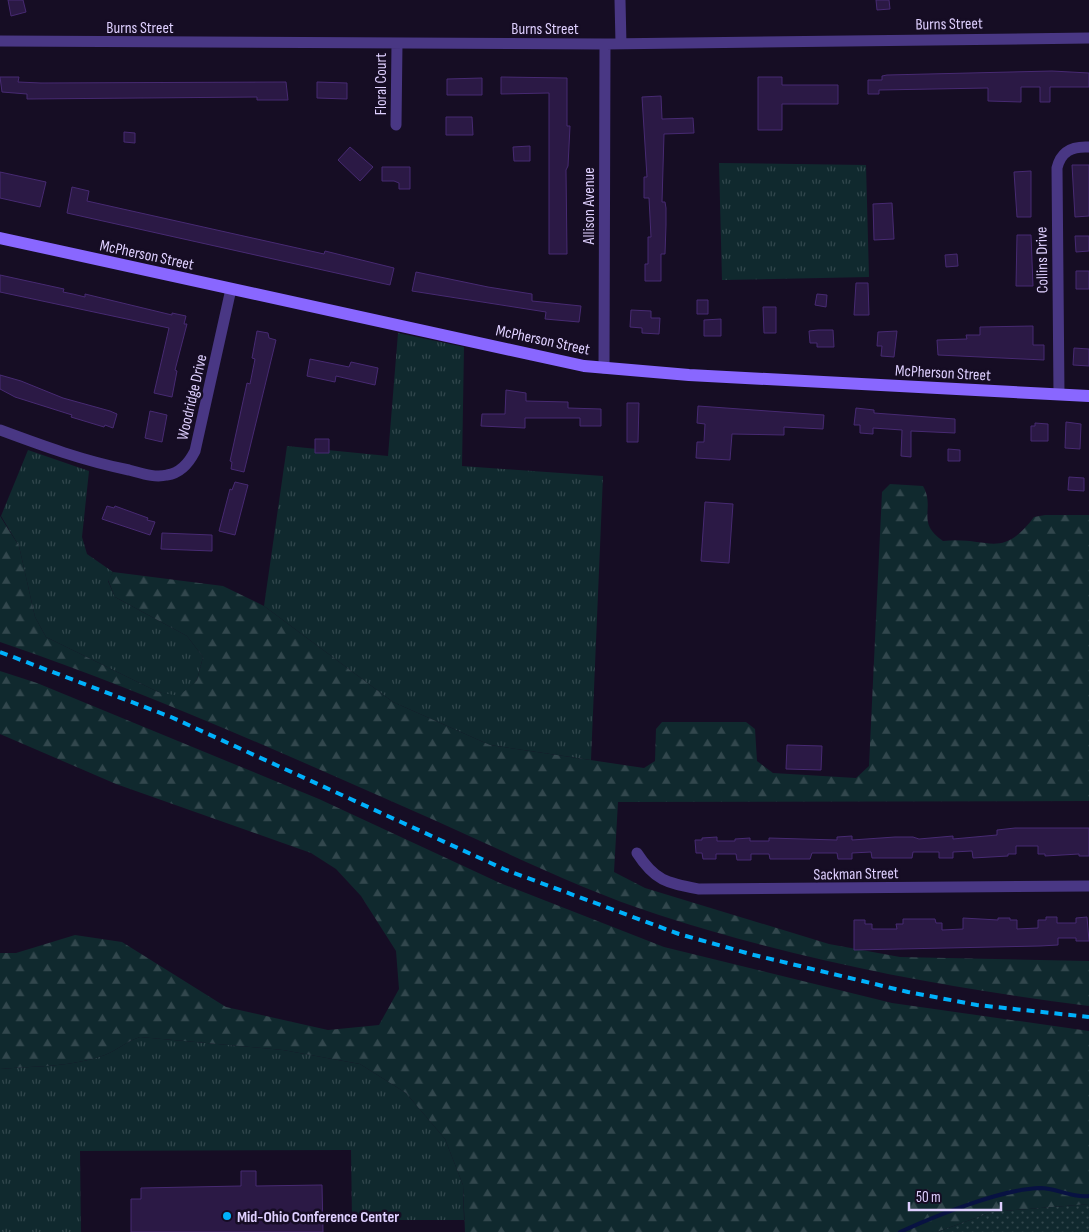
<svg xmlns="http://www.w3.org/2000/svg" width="1089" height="1232" font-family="'Sofia Sans Condensed',sans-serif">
	<defs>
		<pattern id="grass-tufts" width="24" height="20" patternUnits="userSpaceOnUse" patternTransform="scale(1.25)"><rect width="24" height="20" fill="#10292e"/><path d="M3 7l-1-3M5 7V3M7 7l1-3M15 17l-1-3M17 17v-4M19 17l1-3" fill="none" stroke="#32474d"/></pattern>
		<pattern id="forest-firs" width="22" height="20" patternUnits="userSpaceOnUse" patternTransform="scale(1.25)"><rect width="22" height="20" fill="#10292e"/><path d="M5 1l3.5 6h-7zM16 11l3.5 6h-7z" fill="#32474d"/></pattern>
		<pattern id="park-dots" width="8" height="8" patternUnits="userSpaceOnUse" patternTransform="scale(1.25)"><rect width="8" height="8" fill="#10292e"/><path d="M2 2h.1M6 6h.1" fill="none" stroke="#32474d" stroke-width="1.8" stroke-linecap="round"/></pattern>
	</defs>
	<rect width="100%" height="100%" fill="#160d24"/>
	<path fill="url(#grass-tufts)" d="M 719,163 L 866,165 L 869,277 L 722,280 Z
		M 398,333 L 464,347 L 462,466 L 603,476 L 591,760 L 490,745 L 393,702 L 264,606 L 287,446 L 388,456 Z
		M 28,450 L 89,471 L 82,537 L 87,554 L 113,572 L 108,581 L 115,597 L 187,636 L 203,657 L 197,680 L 179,697 L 158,692 L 46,637 L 35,617 L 19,546 L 1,516 Z
		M 140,1037 L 283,1050 L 360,1064 L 406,1093 L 445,1139 L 463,1185 L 464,1220 L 352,1220 L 351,1150 L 80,1151 L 81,1232 L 0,1232 L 0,1069 C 35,1066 72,1067 105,1055 C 117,1050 127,1041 140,1037 Z"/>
	<path fill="url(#forest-firs)" d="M 890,484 L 923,486 C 936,509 915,522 943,541 C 988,536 1001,561 1034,517 L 1045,515 L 1089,515 L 1089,801 L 618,802 L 614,872 L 645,888 L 829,944 L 900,957 L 1089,961 L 1089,1006 C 944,988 798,960 659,915 C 582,890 508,853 434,820 C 291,757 148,692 0,642 L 0,516 L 19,546 L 35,617 L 46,637 L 158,692 L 179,696 L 197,680 L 203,657 L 187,636 L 115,597 L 108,580 L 113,572 L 223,586 L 264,606 L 393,702 L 490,745 L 644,768 L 655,761 L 656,729 L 662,722 L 746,722 L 755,729 L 757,761 L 773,773 L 856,778 L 869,766 L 882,492 Z
		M 0,671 L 37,683 L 319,799 L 500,883 L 664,947 L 892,1003 L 1089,1031 L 1089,1204 L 992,1212 L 937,1232 L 465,1232 L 463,1185 L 445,1139 L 406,1093 L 360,1064 L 283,1050 L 140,1037 C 127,1041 117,1050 105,1055 C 72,1067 35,1066 0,1069 L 0,953 L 16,953 L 75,935 L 122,942 L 226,1007 L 328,1030 L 379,1025 L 399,989 L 396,951 L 361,896 L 336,869 L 311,853 L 116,784 L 0,734 Z"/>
	<path fill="url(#park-dots)" d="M 1089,1204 L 1089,1232 L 937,1232 L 992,1212 Z"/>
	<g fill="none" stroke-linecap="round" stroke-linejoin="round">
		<path stroke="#081242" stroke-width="4" d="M 900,1232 C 935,1216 1002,1189 1040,1188 C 1057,1188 1071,1198 1089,1196"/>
	</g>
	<path fill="#2b1945" stroke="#472a72" d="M 8,0 L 23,0 L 26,12 L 11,16 Z
		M 876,0 L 889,0 L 890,9 L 877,10 Z
		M 1052,71 L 1089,73 L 1089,87 L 1050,87 L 1050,102 L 1040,102 L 1040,87 L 1021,87 L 1021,102 L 988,101 L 988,88 L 879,90 L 879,94 L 868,94 L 868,80 L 882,80 L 882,76 L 887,75 Z
		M 0,77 L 19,77 L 18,82 L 41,83 L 286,82 L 288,100 L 257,100 L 257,97 L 27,99 L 27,94 L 2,92 Z
		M 501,77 L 567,78 L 567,126 L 570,126 L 568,166 L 566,170 L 567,254 L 549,254 L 549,93 L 501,94 Z
		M 758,77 L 782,77 L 782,85 L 838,85 L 838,104 L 782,104 L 782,130 L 758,130 Z
		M 482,78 L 482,95 L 447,95 L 447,79 Z
		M 317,82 L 347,83 L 347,99 L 317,98 Z
		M 661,96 L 662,119 L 693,118 L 694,133 L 664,134 L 662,202 L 665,202 L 666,208 L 666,225 L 665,254 L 661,254 L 661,281 L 645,281 L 645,264 L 648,264 L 648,237 L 651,237 L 649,198 L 644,198 L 644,177 L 647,177 L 642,97 Z
		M 446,117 L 472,117 L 473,135 L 446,135 Z
		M 124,132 L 135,133 L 135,143 L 124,142 Z
		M 530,146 L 530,161 L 514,161 L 513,147 Z
		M 350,147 L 373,167 L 360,181 L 338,160 Z
		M 1072,165 L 1089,165 L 1089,216 L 1075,217 Z
		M 382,167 L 410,167 L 410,189 L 399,189 L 399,183 L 394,181 L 382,181 Z
		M 1031,171 L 1031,217 L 1017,217 L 1014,172 Z
		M 0,172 L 46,182 L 40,207 L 0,198 Z
		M 72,187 L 89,191 L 87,201 L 324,254 L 325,251 L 394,268 L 390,285 L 67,213 Z
		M 892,203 L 894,239 L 874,240 L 873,204 Z
		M 1017,235 L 1031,235 L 1033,286 L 1016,286 Z
		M 1075,236 L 1089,236 L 1089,251 L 1076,252 Z
		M 957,254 L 958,266 L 946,267 L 945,255 Z
		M 1076,271 L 1089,271 L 1089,289 L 1076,289 Z
		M 416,272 L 488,287 L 532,294 L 532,301 L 581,306 L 579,322 L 545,319 L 546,312 L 412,291 Z
		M 0,275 L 64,289 L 63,292 L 73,294 L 85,297 L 85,294 L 172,315 L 172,313 L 186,316 L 184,324 L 187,324 L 175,370 L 177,371 L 172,397 L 154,393 L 169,328 L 0,292 Z
		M 856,283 L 868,283 L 869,315 L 854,315 Z
		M 817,294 L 827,295 L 826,307 L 815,305 Z
		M 697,300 L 708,300 L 708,314 L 697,314 Z
		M 763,307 L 776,307 L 776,333 L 764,333 Z
		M 631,310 L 651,311 L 651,318 L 660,318 L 659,334 L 642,333 L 642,328 L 630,327 Z
		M 721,319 L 721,336 L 704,336 L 704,320 Z
		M 1033,326 L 1033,345 L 1044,345 L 1044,360 L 938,355 L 937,340 L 967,339 L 966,335 L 980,335 L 980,327 Z
		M 818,330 L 833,330 L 834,347 L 817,347 L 817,343 L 810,343 L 809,331 Z
		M 257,331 L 268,333 L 269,338 L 276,340 L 244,472 L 231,469 L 232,462 L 230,461 L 247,383 L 250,384 L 255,359 L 252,358 Z
		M 897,331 L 894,357 L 881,356 L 882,346 L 877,346 L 878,332 Z
		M 1074,348 L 1089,349 L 1089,366 L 1073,365 Z
		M 310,359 L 349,367 L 351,362 L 378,368 L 375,385 L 336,376 L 335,382 L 307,376 Z
		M 0,375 L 21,381 L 63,398 L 110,411 L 117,414 L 113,428 L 105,425 L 104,427 L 71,417 L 72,415 L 15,397 L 0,389 Z
		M 506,390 L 526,393 L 526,401 L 568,402 L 568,408 L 601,409 L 601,426 L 580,426 L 580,418 L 525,418 L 525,428 L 481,426 L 482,414 L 505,414 Z
		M 627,403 L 639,403 L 638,442 L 627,442 Z
		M 698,406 L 824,415 L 823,429 L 784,427 L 784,435 L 732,434 L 730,460 L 696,458 L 697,442 L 704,442 L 705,424 L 697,423 Z
		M 856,408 L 874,410 L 874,413 L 955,419 L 955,433 L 911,431 L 911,457 L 901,456 L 902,430 L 873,428 L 873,434 L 860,433 L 860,425 L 854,425 Z
		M 150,411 L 167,415 L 162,442 L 145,438 Z
		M 1066,422 L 1081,424 L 1080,449 L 1065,448 Z
		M 1035,423 L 1048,424 L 1048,441 L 1031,441 L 1031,426 L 1035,426 Z
		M 315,439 L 329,439 L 329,453 L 315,453 Z
		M 948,449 L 960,450 L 960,461 L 948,461 Z
		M 1069,477 L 1084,478 L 1084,491 L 1068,490 Z
		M 235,482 L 248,485 L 235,535 L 219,531 L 230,489 L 232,490 Z
		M 705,502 L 733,504 L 729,563 L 701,561 Z
		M 107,506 L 114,508 L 115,506 L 148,518 L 147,520 L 155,522 L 150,535 L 102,519 Z
		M 162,533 L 212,535 L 212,551 L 161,549 Z
		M 787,745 L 822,746 L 821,770 L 786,769 Z
		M 1015,828 L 1089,828 L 1089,856 L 1079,856 L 1079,854 L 1045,856 L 1045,854 L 1038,854 L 1038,846 L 1016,846 L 1016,854 L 1008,854 L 1008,856 L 973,858 L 972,851 L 953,852 L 953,858 L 939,858 L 939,852 L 913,852 L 912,858 L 872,858 L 871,852 L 852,853 L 852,859 L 838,859 L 837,853 L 812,853 L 810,859 L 770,859 L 769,854 L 751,854 L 751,860 L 737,860 L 736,854 L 716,854 L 716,859 L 703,859 L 702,853 L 696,853 L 695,840 L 702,840 L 702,838 L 717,837 L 717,841 L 735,841 L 735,839 L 750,838 L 750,841 L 769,841 L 769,838 L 837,840 L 837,837 L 852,836 L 852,840 L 895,837 L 913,837 L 919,839 L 953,836 L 953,839 L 997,835 L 997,830 Z
		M 1046,917 L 1057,917 L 1057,923 L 1076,923 L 1076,918 L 1087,917 L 1089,941 L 1076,941 L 1076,938 L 1058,938 L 1058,945 L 1040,946 L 854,950 L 854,920 L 865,920 L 865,924 L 872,924 L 872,929 L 897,929 L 896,924 L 903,924 L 903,919 L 935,919 L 936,923 L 942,923 L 942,930 L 963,929 L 963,918 L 998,920 L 998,918 L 1010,918 L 1010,920 L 1017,920 L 1017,929 L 1038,928 L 1038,920 L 1046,920 Z
		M 241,1171 L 256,1171 L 256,1186 L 322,1185 L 323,1232 L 131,1232 L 131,1199 L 141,1199 L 141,1188 L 241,1186 Z"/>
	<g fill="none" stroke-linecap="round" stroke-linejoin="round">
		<path stroke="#493784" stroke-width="11" d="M 620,0 L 621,44
			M 0,41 L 605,44 L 1089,38
			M 396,125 L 397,44
			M 604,368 L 605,44
			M 1059,394 L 1057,168 C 1061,151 1072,146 1089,147
			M 0,430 C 43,446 84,461 129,470 C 141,473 154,478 167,475 C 181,473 189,463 195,451 L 231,289
			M 637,853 C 655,881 667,883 699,889 L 1089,886"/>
		<path stroke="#8967ff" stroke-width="12" d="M 0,238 L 584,366 L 689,375 L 1089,396"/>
		<path stroke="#00b1fb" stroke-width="4" stroke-dasharray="8 6" stroke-linecap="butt" d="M 0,652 L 171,717 L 506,870 L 679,934 L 754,955 L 908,992 L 977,1005 L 1089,1017"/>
	</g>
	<circle fill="#00b1fb" stroke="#160d24" stroke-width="2" cx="227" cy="1216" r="5"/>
	<g text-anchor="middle" stroke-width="5" stroke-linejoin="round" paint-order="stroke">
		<g font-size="16" fill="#dfd0ff" stroke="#160d24">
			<text transform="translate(949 23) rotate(-1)" y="6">Burns Street</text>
			<text x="140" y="33">Burns Street</text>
			<text x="545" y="34">Burns Street</text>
			<text transform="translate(380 84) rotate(-90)" y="6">Floral Court</text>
			<text transform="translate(588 206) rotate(-90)" y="6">Allison Avenue</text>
			<text transform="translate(147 254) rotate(12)" y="6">McPherson Street</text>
			<text transform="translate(1041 260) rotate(-91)" y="6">Collins Drive</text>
			<text transform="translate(543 339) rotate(12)" y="6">McPherson Street</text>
			<text transform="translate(943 372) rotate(3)" y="6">McPherson Street</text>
			<text transform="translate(191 397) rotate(-77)" y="6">Woodridge Drive</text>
			<text transform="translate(856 873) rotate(-1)" y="6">Sackman Street</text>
		</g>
		<g font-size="16" font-weight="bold" fill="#dfd0ff" stroke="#160d24" text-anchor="start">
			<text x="237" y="1222">Mid-Ohio Conference Center</text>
		</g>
	</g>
	<path d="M909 1202v8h92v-8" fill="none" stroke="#dfd0ff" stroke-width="2.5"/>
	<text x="916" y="1202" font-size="15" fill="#dfd0ff" stroke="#160d24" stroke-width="4" paint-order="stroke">50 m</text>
</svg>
